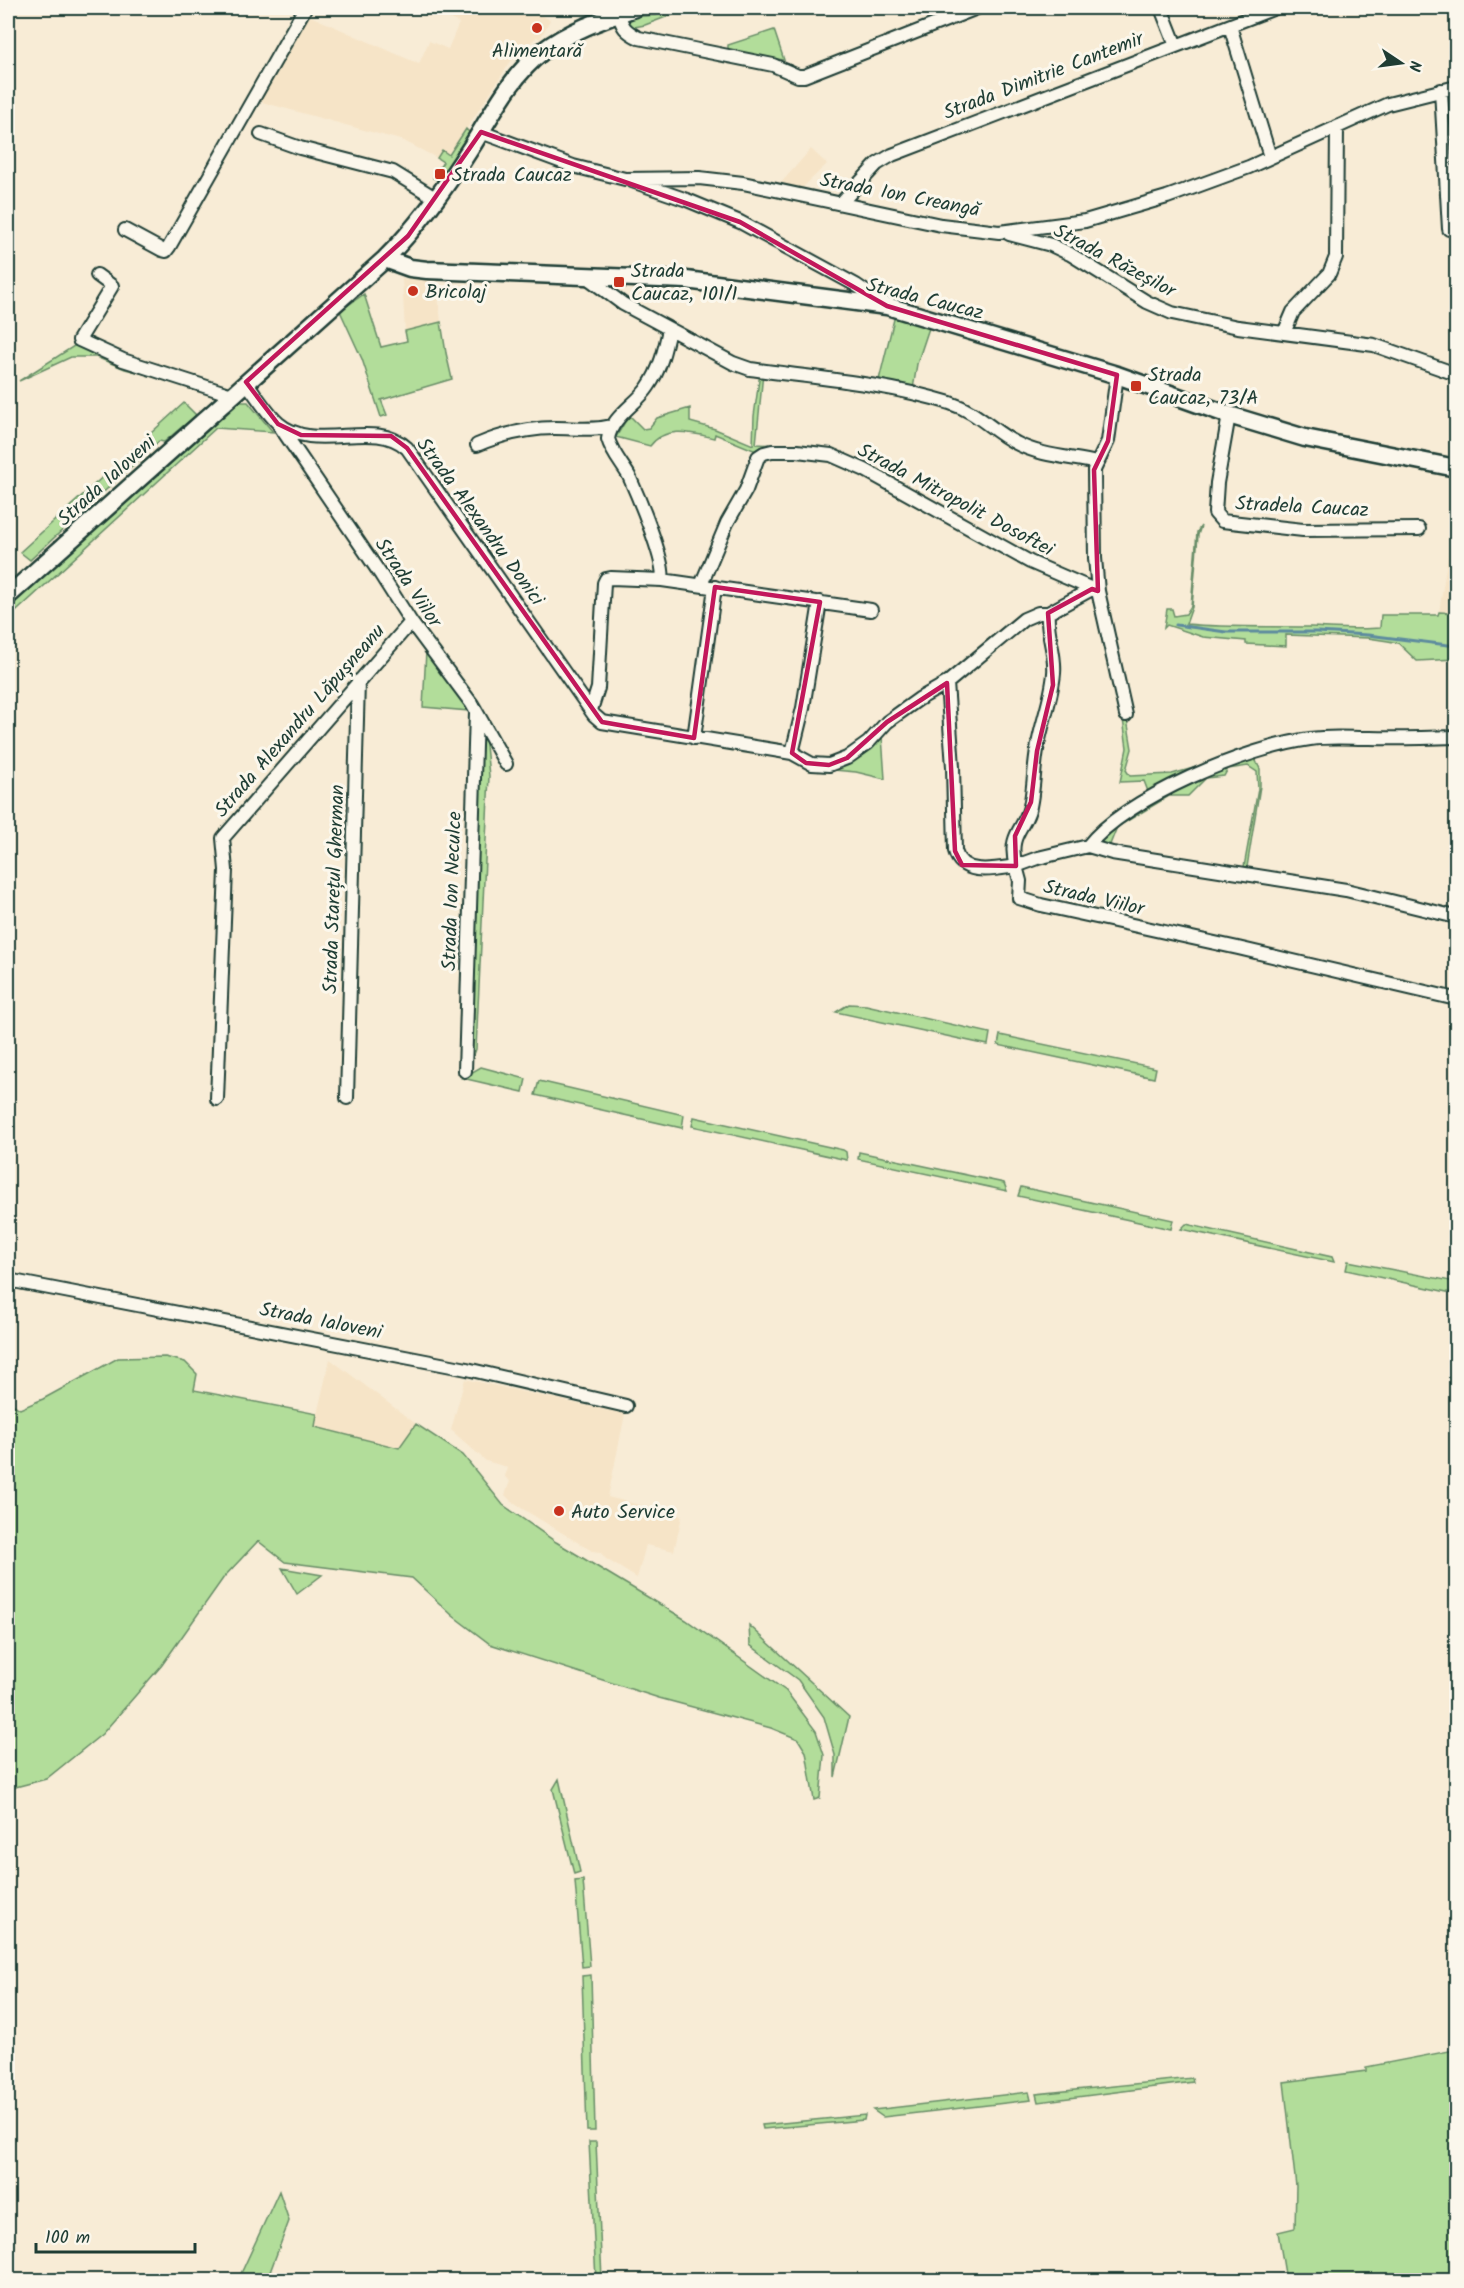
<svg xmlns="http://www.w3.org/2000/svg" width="1464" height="2288" font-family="Kalam,sans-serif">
	<rect width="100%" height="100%" fill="#f8ecd6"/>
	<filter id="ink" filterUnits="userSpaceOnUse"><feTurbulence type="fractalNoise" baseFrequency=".0167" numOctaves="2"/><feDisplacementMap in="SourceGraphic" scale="12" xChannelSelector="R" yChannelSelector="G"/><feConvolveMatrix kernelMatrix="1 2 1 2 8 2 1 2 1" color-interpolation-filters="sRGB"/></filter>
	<g filter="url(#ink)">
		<path fill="#f6e4c7" d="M 445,8 L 530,8 L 550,20 L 540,39 L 537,37 L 515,55 L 449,155 L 442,151 L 437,158 L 404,141 L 258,101 L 308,15 L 419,64 L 429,41 L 448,49 L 459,23 L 442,15 Z
			M 811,149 L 827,164 L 801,189 L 780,184 Z
			M 436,278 L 441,322 L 405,331 L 402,279 Z
			M 1452,531 L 1456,531 L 1456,613 L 1439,612 Z
			M 330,1359 L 416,1424 L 399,1448 L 314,1427 Z
			M 465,1379 L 625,1414 L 608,1497 L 682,1516 L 674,1551 L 646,1545 L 637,1578 L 606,1559 L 600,1552 L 592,1551 L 513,1503 L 505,1495 L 510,1481 L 505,1477 L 507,1467 L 486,1461 L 451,1430 Z"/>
		<path fill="#b2dd9a" stroke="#688d67" stroke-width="1.5" d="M 677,8 L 690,8 L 645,25 L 629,28 L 625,20 L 632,17 L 655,15 Z
			M 774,30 L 784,60 L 728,51 L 728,45 Z
			M 466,129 L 470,133 L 438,180 L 433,178 L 443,162 L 437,158 L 442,150 L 449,155 Z
			M 364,294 L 381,347 L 407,341 L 405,331 L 441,322 L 446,353 L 452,379 L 381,400 L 387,415 L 381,417 L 362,359 L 340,311 Z
			M 895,315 L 930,325 L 917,364 L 913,389 L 878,384 Z
			M 77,344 L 149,375 L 125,369 L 96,357 L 71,357 L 19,381 Z
			M 760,373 L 763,373 L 756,444 L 778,445 L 777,448 L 756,451 L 715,434 L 714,438 C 692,433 666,425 650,446 L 616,437 L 629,415 L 643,429 L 649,428 L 657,418 L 690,408 L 690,422 L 715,429 L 753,445 L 754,416 Z
			M 236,402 L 248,402 L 273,432 L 216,428 L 8,619 L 8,608 Z
			M 184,403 L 196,415 L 164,442 L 159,441 L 30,560 L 20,552 Z
			M 1201,526 L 1198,535 L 1192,607 L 1186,624 C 1228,628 1269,626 1311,627 C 1334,628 1357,630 1380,628 L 1381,615 L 1438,615 L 1439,612 L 1456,613 L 1456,659 L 1417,661 L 1398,643 L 1388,641 L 1368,638 L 1286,635 L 1286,646 L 1246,644 L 1246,641 L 1203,637 L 1167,625 L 1164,628 L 1167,609 L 1172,609 L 1174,616 L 1186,614 L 1191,606 L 1197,532 Z
			M 426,651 L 470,711 L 423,707 Z
			M 1123,719 L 1127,719 L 1132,749 L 1126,770 L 1130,776 L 1172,774 L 1222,760 L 1149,794 L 1144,781 L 1120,782 L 1127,748 Z
			M 480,726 L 485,735 L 489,776 L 476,1049 L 471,1063 Z
			M 882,736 L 885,779 L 856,772 L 834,770 L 832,767 Z
			M 1254,757 L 1260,769 L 1260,786 L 1247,867 L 1244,867 L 1258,789 L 1257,772 L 1248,766 L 1228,769 L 1224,776 L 1206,778 L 1188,796 L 1169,796 L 1117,827 L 1109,847 L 1099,844 L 1100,835 L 1189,781 Z
			M 849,1004 L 866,1005 L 990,1033 L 988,1045 L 836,1012 Z
			M 1000,1035 L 1156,1068 L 1154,1078 L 998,1045 Z
			M 481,1067 L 526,1079 L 523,1092 L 462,1078 Z
			M 539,1081 L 684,1115 L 682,1128 L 535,1095 Z
			M 694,1117 L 843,1150 L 846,1152 L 847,1160 L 692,1126 Z
			M 859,1152 L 1004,1183 L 1007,1191 L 858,1159 Z
			M 1021,1187 L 1173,1220 L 1171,1229 L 1018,1196 Z
			M 1186,1224 L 1332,1257 L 1334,1262 L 1181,1229 Z
			M 1348,1261 L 1456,1282 L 1456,1294 L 1346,1270 Z
			M 165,1357 L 185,1362 L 197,1374 L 194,1390 L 317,1414 L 315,1427 L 399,1448 L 416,1424 L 463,1455 L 503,1505 L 556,1542 L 686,1620 L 786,1691 L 816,1731 L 824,1755 L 820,1798 L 814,1800 L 806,1752 L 798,1739 L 771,1728 L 659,1698 L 490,1644 L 453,1616 L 412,1578 L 285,1562 L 258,1541 L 224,1577 L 162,1665 L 102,1734 L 46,1779 L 8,1789 L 8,1401 L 20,1409 L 43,1399 L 118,1358 Z
			M 282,1568 L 322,1575 L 297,1594 Z
			M 749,1625 L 849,1717 L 835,1777 L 835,1755 L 824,1717 L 798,1680 L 750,1645 Z
			M 559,1779 L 580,1872 L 574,1874 L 553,1789 Z
			M 583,1880 L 590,1966 L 582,1967 L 575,1881 Z
			M 1456,1944 L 1456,2280 L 1286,2280 L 1278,2232 L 1295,2228 L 1296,2186 L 1284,2082 L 1366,2071 L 1366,2067 L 1455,2050 Z
			M 591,1975 L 595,2131 L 587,2131 L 582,1976 Z
			M 1192,2078 L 1193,2082 L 1038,2102 L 1036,2094 Z
			M 1029,2092 L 1031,2100 L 883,2117 L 873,2110 Z
			M 865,2115 L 864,2120 L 763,2129 L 762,2125 Z
			M 589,2142 L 596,2142 L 602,2280 L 596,2280 Z
			M 279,2191 L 289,2221 L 267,2280 L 238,2280 Z"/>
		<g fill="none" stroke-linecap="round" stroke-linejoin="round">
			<path stroke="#5d8b9e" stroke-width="3" d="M 1176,625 L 1226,632 L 1317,632 L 1368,635 L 1456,646"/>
			<g stroke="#1f3d34" stroke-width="16">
				<path id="street" d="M 616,8 C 623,25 621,29 639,38 L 773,65 L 798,76 L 804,76 L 977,8
					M 1161,8 L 1176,46
					M 1230,26 L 1270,157
					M 1441,90 L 1449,229
					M 481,132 L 573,166 L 625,179 L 699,178 L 743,183 L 941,225 L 999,232 L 1085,221 L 1167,197 L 1249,167 L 1388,104 L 1456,87
					M 261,134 L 300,148 L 393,172 L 437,199
					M 632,181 L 687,200 L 740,222 L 856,285 L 885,305
					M 841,203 L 877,164 L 892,155 L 1275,8
					M 125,230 L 162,250 L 166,251 L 169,247 L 305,8
					M 1009,234 L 1051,245 L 1070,254 L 1147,302 L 1172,313 L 1238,327 L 1374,345 L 1456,374
					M 97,275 L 112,286 L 79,340 L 123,360 L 232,395
					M 584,275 L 623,304 L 733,363 L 750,369 C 816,378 886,383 950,403 C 978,412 992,431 1016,443 C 1040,456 1071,457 1097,463
					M 1284,333 L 1293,312 L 1329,274 L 1336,257 L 1337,127
					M 1117,375 L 1108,441 L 1094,470 L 1095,558 L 1098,591 L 1126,715
					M 246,382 C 256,395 266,412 278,423 C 315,455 373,417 407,448 L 594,715 L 602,722 L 792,753 L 812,764 L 829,765 L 847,758 L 868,743 L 887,722 L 919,699 L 947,683 L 1024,619 L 1038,613 L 1048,613 L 1092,589
					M 1229,415 L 1217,483 L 1215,513 L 1222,521 L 1303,530 L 1419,529
					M 279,425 L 381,575 L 411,622 L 472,704 L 506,764
					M 477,445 C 503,434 527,428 555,428 C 575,428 592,431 612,426
					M 662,580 L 871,610
					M 701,585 L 727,523 L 746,490 L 758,457 L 764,453 L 772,451 L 797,451 L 831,455 L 865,470 L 1030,562 L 1097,591
					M 947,683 L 953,767 L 955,851 C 962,877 995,869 1016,866 C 1006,832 1028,828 1031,801 C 1034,784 1034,767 1037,750 C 1041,724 1052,699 1054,673 C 1056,652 1046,634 1048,613
					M 591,710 L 598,688 L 604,583 L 606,579 L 611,578 L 662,580 C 667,564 637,494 629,476 C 622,464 612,453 608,439 C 611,417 637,404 648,387 C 660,370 665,349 669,329
					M 694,738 L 715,587
					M 792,753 L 803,708 L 820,602
					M 1088,846 C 1126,797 1249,747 1310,739 C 1330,736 1350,738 1370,738 C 1399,739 1428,738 1456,737
					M 1456,917 L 1346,890 L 1112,853 L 1088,846 L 1038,858 L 1016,866 L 1020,881 L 1019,898 L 1041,905 L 1238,948 L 1456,999
					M 465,1071 L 476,713
					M 347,1098 L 358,681
					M 217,1099 L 226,870 L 223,838 L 411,622
					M 8,1280 L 467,1369 L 626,1406"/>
			</g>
			<g stroke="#1f3d34" stroke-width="21">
				<path id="secondary" d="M 385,259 L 410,268 L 427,270 L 686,280 L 887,306 L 1117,375 L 1229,415 L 1305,438 L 1456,468
					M 8,596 L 385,259 C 419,225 446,187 472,146 C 492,114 512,74 543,51 C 569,31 604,19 635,8"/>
			</g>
			<use href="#street" stroke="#fbf7ec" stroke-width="12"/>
			<use href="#secondary" stroke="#fbf7ec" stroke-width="16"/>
		</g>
	</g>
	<path fill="none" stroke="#c2185b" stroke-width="4.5" stroke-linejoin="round" d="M 481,132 L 740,222 L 887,306 L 1117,375 L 1108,441 L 1094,470 L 1098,591 L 1092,589 L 1048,613 L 1053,685 L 1037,751 L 1031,802 L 1015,836 L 1016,866 L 962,865 L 955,851 L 947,683 L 887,722 L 847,758 L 829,765 L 806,763 L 792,753 L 820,602 L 715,587 L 694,738 L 602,722 L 407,448 L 391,436 L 301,435 L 278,424 L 246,382 L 408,236 Z"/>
	<g fill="#c8321e" stroke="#fbf7ec" stroke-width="2">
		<circle cx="537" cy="28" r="6"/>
		<rect x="434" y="168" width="12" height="12" rx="3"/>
		<rect x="613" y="276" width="12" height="12" rx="3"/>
		<circle cx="413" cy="291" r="6"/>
		<rect x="1130" y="380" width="12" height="12" rx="3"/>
		<circle cx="559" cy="1511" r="6"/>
	</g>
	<g text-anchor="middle" stroke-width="6" stroke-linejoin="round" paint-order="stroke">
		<g font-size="20" fill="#1f3d34" stroke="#fbf7ec" text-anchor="start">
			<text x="537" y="57" text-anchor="middle">Alimentară</text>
			<text x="452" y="181">Strada Caucaz</text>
			<text x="631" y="277">Strada<tspan x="631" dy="23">Caucaz, 101/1</tspan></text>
			<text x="425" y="298">Bricolaj</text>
			<text x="1148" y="381">Strada<tspan x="1148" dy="23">Caucaz, 73/A</tspan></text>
			<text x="571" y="1518">Auto Service</text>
		</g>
		<g font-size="20" fill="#1f3d34" stroke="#fbf7ec">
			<text transform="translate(1043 75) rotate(-21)" y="7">Strada Dimitrie Cantemir</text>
			<text transform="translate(900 194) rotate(11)" y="7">Strada Ion Creangă</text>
			<text transform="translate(1115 260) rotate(28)" y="7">Strada Răzeșilor</text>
			<text transform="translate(925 298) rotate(14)" y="7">Strada Caucaz</text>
			<text transform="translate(106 480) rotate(-42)" y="7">Strada Ialoveni</text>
			<text transform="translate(956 499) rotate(28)" y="7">Strada Mitropolit Dosoftei</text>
			<text transform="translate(1302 506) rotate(3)" y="7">Stradela Caucaz</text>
			<text transform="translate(481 521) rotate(54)" y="7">Strada Alexandru Donici</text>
			<text transform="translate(409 582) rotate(56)" y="7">Strada Viilor</text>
			<text transform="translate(299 720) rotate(-49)" y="7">Strada Alexandru Lăpușneanu</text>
			<text transform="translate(333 889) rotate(-88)" y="7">Strada Starețul Gherman</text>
			<text transform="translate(451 891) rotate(-88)" y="7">Strada Ion Neculce</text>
			<text transform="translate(1094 897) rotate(13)" y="7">Strada Viilor</text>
			<text transform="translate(321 1320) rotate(11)" y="7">Strada Ialoveni</text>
		</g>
	</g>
	<rect width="1464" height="2288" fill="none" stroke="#fbf7ec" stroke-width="30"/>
	<rect x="15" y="15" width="1434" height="2258" fill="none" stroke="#1f3d34" stroke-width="2" filter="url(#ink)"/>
	<g transform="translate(1401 63) rotate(103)" stroke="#fbf7ec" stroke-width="4.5" paint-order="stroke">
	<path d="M0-4.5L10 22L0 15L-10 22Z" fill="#1f3d34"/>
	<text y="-9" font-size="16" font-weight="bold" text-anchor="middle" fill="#1f3d34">N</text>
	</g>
	<path d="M36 2243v9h159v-9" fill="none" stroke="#1f3d34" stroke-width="3"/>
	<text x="45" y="2243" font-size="18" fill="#1f3d34" stroke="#fbf7ec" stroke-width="4.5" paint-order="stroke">100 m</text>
</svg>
